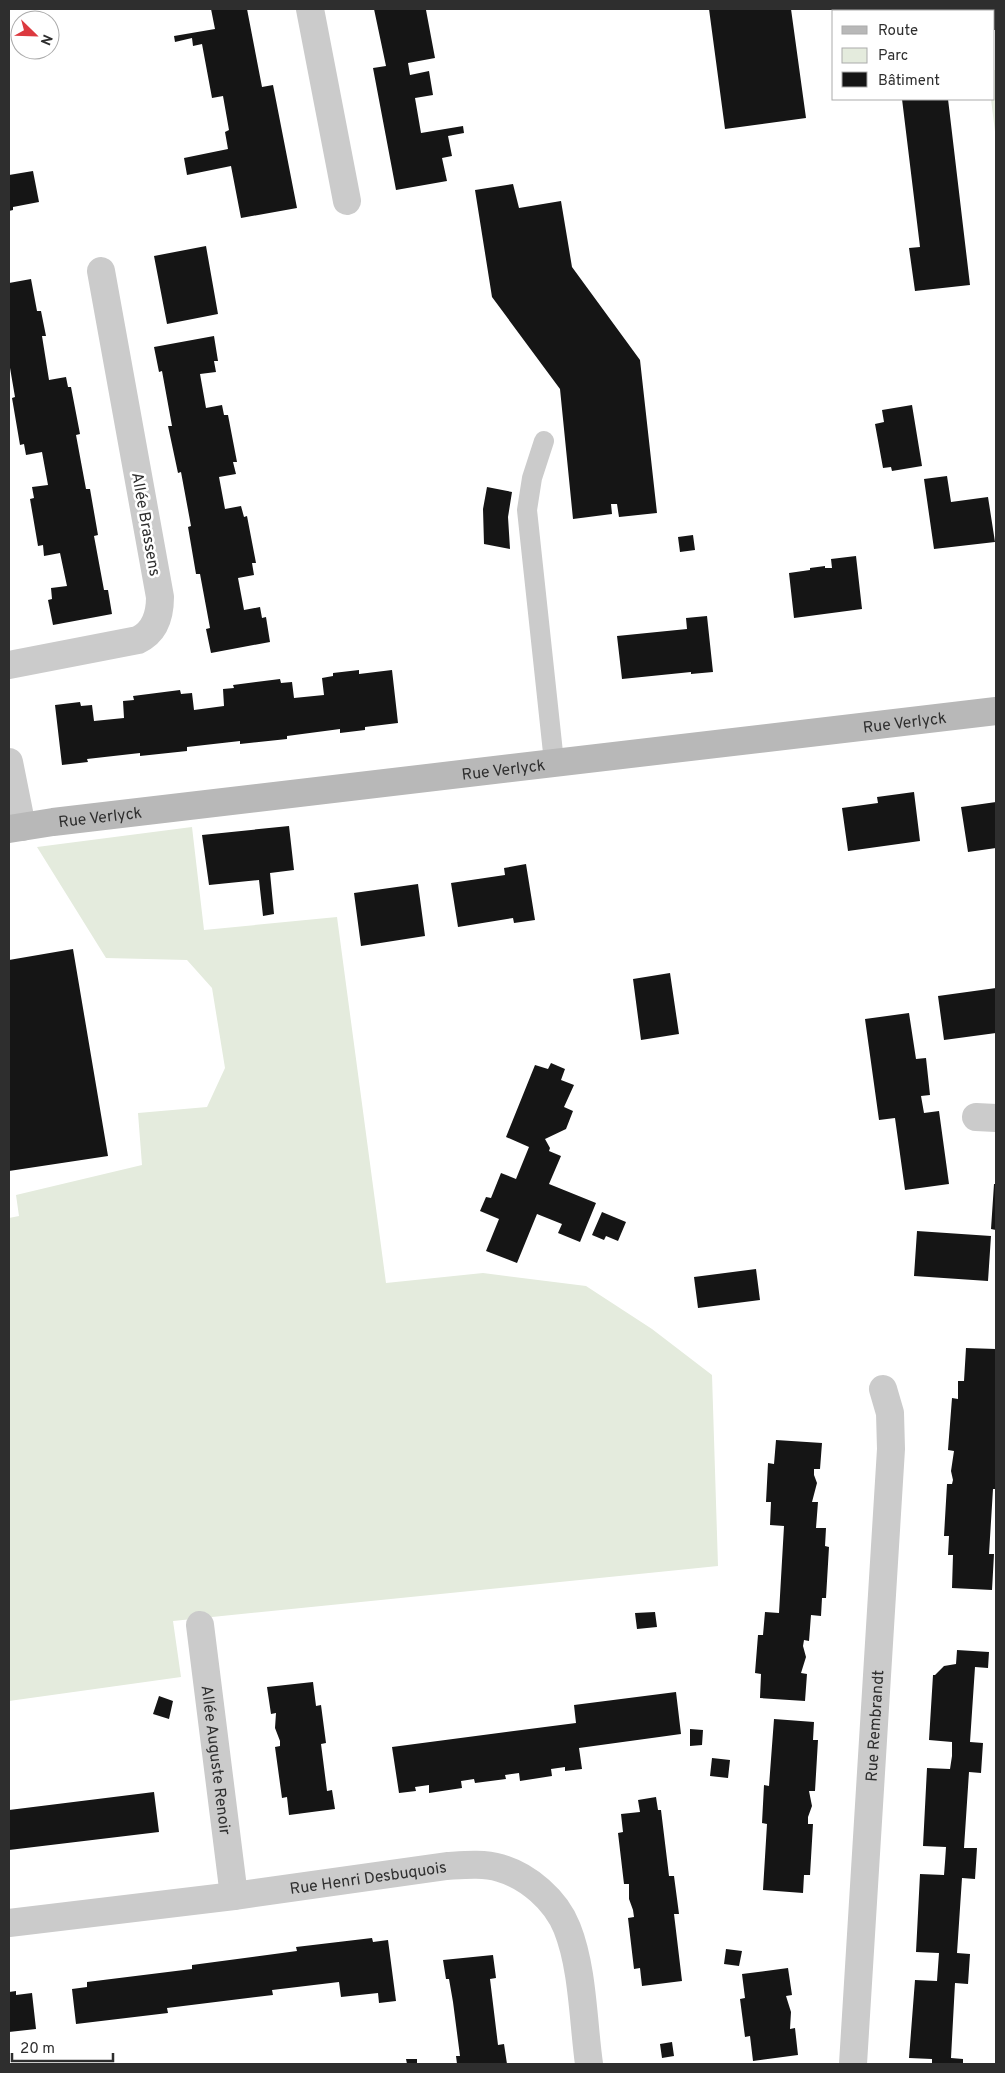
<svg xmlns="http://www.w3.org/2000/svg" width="1005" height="2073" font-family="Overpass,sans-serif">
	<rect width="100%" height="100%" fill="#fff"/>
	<path fill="#e4ebdd" d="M 994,70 L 996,70 L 996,140 L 991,99 L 994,99 Z
		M 192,827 L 204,930 L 337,917 L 386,1283 L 483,1273 L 586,1286 L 652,1329 L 712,1375 L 718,1566 L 173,1621 L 181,1677 L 9,1701 L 9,1218 L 19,1216 L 16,1195 L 142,1165 L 138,1113 L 207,1107 L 225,1068 L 212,988 L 187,960 L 106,958 L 37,847 Z"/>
	<path fill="#151515" d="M 211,9 L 247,9 L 262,87 L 273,85 L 297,208 L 241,218 L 231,166 L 187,175 L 184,158 L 228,149 L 225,132 L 229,130 L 223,96 L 212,98 L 202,44 L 193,46 L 192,38 L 175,42 L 174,36 L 215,29 Z
		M 374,9 L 426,10 L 435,58 L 408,63 L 410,75 L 429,71 L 433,95 L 415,98 L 421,133 L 463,126 L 464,133 L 448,136 L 452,156 L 442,158 L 447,181 L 396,190 L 373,68 L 386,66 Z
		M 709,9 L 791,9 L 806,118 L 725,129 Z
		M 891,9 L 937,9 L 938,11 L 892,11 Z
		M 984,9 L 996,9 L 996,30 L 994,30 L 994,11 L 985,11 Z
		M 902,99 L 948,99 L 970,285 L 915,291 L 909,248 L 920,247 Z
		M 33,171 L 39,202 L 13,207 L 13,210 L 9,211 L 9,175 Z
		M 513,184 L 519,208 L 561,201 L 572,267 L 640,360 L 657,513 L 619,517 L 617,504 L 611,504 L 612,514 L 573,519 L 560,389 L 492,297 L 475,190 Z
		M 206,246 L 218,314 L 167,324 L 154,256 Z
		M 31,279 L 37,311 L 41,311 L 46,336 L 42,336 L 49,380 L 66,377 L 68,387 L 71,387 L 80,434 L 76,435 L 86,489 L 90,489 L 98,535 L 94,536 L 104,590 L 108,590 L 112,614 L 53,625 L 48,600 L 52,599 L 51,588 L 67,586 L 60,553 L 44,556 L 43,545 L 38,546 L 30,499 L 34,498 L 32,487 L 48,485 L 42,452 L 26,455 L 24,444 L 20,445 L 12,398 L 15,397 L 9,362 L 9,283 Z
		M 214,336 L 218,361 L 214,361 L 216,372 L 200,374 L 206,408 L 222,405 L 224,415 L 228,415 L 237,462 L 233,462 L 236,474 L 219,477 L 225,509 L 241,506 L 244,517 L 247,516 L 256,563 L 252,563 L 254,575 L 238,578 L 244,610 L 260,607 L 262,618 L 266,617 L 270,642 L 211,653 L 206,629 L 210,628 L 200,574 L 196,574 L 188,527 L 191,526 L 181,472 L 178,473 L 168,426 L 172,426 L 162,371 L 159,372 L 154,347 Z
		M 912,405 L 922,466 L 892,471 L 891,467 L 883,468 L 875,424 L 884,422 L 882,410 Z
		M 947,476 L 951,502 L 988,497 L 995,542 L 934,549 L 924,479 Z
		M 487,487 L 512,492 L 508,517 L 510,549 L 484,544 L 483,509 Z
		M 693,535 L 695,550 L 680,552 L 678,537 Z
		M 856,556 L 862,609 L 794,618 L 789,573 L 810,570 L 810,568 L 825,566 L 825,568 L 832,568 L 831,559 Z
		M 707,616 L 713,672 L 691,674 L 691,672 L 622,679 L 617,636 L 687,629 L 686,618 Z
		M 359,670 L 359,674 L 392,670 L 398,723 L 365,727 L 365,730 L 340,733 L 340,729 L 287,736 L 287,739 L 240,744 L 240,741 L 187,747 L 187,751 L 140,756 L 140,753 L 87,759 L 88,762 L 62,765 L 55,705 L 80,702 L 81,706 L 92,705 L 94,721 L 124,718 L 123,701 L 134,700 L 133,696 L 180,690 L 181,694 L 192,693 L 194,710 L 224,706 L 223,689 L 234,688 L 233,685 L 280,679 L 281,683 L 292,682 L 294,698 L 324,695 L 322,678 L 333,676 L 333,673 Z
		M 914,792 L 920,841 L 848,851 L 842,808 L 878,803 L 877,797 Z
		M 996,802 L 996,848 L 968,852 L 961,807 Z
		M 289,826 L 294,870 L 270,873 L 274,914 L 263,916 L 259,880 L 209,885 L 202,835 Z
		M 526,864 L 535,920 L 514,923 L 513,918 L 458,927 L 451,883 L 505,875 L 504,868 Z
		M 418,884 L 425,936 L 361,946 L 354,893 Z
		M 73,949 L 108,1156 L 9,1171 L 9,960 Z
		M 670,973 L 679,1034 L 641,1040 L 633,979 Z
		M 996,988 L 996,1033 L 944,1040 L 938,996 Z
		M 909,1013 L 916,1059 L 926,1058 L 930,1095 L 921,1096 L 924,1113 L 939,1111 L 949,1184 L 905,1190 L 895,1118 L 879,1120 L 865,1019 Z
		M 551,1063 L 565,1069 L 561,1080 L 574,1085 L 564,1107 L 573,1111 L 566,1129 L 545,1139 L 550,1148 L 549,1151 L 561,1156 L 549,1184 L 596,1203 L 580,1242 L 558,1233 L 562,1224 L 537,1214 L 517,1263 L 486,1251 L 499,1219 L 480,1211 L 486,1197 L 491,1198 L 501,1173 L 516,1179 L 529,1147 L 506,1137 L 535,1065 L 548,1069 Z
		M 994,1184 L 996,1184 L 996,1230 L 991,1229 Z
		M 602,1212 L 626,1222 L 618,1241 L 606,1236 L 604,1240 L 592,1235 Z
		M 917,1231 L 991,1236 L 988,1281 L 914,1276 Z
		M 756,1269 L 760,1300 L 698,1308 L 694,1277 Z
		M 966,1348 L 996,1349 L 995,1451 L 996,1451 L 996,1489 L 993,1489 L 989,1554 L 994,1554 L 992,1590 L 952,1588 L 953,1555 L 948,1555 L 949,1536 L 944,1536 L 947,1484 L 952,1484 L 953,1480 L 951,1471 L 954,1451 L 948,1450 L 952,1398 L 958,1399 L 958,1381 L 964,1381 Z
		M 776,1440 L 822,1443 L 820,1469 L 814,1469 L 814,1475 L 817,1483 L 812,1502 L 818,1502 L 816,1528 L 826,1528 L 825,1546 L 829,1547 L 826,1598 L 822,1598 L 821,1616 L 811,1615 L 809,1641 L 804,1640 L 803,1646 L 806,1657 L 801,1673 L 807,1674 L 805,1701 L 760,1698 L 761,1674 L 755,1673 L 758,1635 L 763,1635 L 765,1612 L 779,1613 L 784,1526 L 770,1525 L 771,1502 L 766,1502 L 768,1463 L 774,1464 Z
		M 655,1612 L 657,1627 L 637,1629 L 635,1613 Z
		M 957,1650 L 989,1652 L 988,1668 L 975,1667 L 970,1742 L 983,1743 L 981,1773 L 969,1772 L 964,1848 L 977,1848 L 975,1879 L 962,1878 L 957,1953 L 970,1954 L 968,1984 L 955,1983 L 951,2058 L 963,2059 L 963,2064 L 932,2064 L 932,2059 L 909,2058 L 915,1980 L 937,1981 L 939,1953 L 916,1952 L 920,1874 L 944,1875 L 945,1862 L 946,1847 L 923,1846 L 927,1768 L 950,1769 L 952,1756 L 952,1742 L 929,1740 L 933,1675 L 935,1675 L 944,1666 L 956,1664 Z
		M 313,1682 L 316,1706 L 321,1705 L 326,1743 L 321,1744 L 327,1791 L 332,1790 L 335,1809 L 289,1815 L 287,1797 L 282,1798 L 275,1747 L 280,1746 L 280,1741 L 275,1728 L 276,1713 L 271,1714 L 267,1687 Z
		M 676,1692 L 681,1734 L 579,1748 L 582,1769 L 565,1771 L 565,1767 L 551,1769 L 552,1776 L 520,1781 L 519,1773 L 505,1775 L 506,1779 L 475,1783 L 474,1779 L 461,1781 L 462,1788 L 429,1793 L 429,1785 L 415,1787 L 416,1791 L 399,1793 L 392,1747 L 576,1723 L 574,1705 Z
		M 159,1696 L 173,1701 L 169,1719 L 153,1714 Z
		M 774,1719 L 814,1722 L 813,1740 L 818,1740 L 815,1791 L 809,1791 L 812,1806 L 808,1817 L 808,1824 L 813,1824 L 810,1875 L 804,1875 L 803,1893 L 763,1890 L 767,1824 L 762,1823 L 764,1785 L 769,1786 Z
		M 690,1729 L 703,1730 L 702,1745 L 690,1746 Z
		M 712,1758 L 730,1760 L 728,1778 L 710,1776 Z
		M 154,1792 L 159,1832 L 9,1850 L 9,1810 Z
		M 656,1797 L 658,1810 L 661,1810 L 669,1876 L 674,1876 L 679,1914 L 674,1914 L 682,1981 L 642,1986 L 640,1968 L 634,1969 L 628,1918 L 634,1917 L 633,1910 L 629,1899 L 629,1884 L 624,1884 L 618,1833 L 623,1832 L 621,1814 L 640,1812 L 638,1800 Z
		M 372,1938 L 373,1942 L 388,1940 L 396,2001 L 379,2003 L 378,1993 L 341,1997 L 339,1982 L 272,1990 L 273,1995 L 167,2008 L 168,2013 L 76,2024 L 72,1989 L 87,1987 L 87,1982 L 192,1969 L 192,1965 L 297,1951 L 296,1947 Z
		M 726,1949 L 742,1951 L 739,1966 L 724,1964 Z
		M 493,1955 L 496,1978 L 490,1979 L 498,2045 L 504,2044 L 507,2064 L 457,2064 L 456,2056 L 460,2056 L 453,2002 L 449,1979 L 446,1979 L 443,1960 Z
		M 788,1968 L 792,1995 L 786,1996 L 791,2012 L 790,2029 L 795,2028 L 798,2055 L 753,2061 L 750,2036 L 745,2037 L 740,1999 L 745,1998 L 742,1974 Z
		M 16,1991 L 16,1995 L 32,1993 L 36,2029 L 9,2032 L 9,1992 Z
		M 672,2042 L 674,2056 L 662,2058 L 660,2044 Z
		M 406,2059 L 417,2059 L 417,2064 L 407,2064 Z"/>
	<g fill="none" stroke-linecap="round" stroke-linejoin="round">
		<path stroke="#cbcbcb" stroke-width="20" d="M 544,441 L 532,478 L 527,510 L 554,762"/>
		<g stroke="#cbcbcb" stroke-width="28">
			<path d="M 310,9 L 347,201"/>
			<path d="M 9,665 L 138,640 C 155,632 160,615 160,597 L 101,271"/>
			<path d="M 9,762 L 22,827"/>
			<path d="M 976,1117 L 996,1118"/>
			<path id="s1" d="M 200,1625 L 234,1896"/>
			<path id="s2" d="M 9,1923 L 234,1896 L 447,1866 C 464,1865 483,1863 500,1868 C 528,1876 556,1900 567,1928 C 583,1968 583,2021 589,2064"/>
			<path id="s3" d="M 853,2064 L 891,1449 L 890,1413 L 883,1389"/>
		</g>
		<path stroke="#b8b8b8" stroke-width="28" id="s4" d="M 9,829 L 53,822 L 996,711"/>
	</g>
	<g text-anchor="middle" stroke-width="5" stroke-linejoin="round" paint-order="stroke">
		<g font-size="16" fill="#2e2e2e" stroke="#fff">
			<text transform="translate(147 524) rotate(80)" y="6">Allée Brassens</text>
			<text dy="6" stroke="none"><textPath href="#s4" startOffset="902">Rue Verlyck</textPath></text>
			<text dy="6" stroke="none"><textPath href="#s4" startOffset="498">Rue Verlyck</textPath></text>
			<text dy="6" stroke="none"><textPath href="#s4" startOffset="92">Rue Verlyck</textPath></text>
			<text dy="6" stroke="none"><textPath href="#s3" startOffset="339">Rue Rembrandt</textPath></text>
			<text dy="6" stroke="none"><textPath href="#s1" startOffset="136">Allée Auguste Renoir</textPath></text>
			<text dy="6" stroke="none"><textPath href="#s2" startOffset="362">Rue Henri Desbuquois</textPath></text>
		</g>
	</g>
	<rect width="1005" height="2073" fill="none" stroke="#2e2e2e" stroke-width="20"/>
	<rect x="832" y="10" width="162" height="90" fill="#ffffff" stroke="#ababab"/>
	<rect x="842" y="26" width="25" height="8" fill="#b8b8b8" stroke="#ababab"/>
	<text x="878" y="35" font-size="15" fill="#2e2e2e">Route</text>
	<rect x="842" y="48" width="25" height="15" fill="#e4ebdd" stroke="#ababab"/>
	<text x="878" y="60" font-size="15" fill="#2e2e2e">Parc</text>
	<rect x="842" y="72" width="25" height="15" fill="#151515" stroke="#ababab"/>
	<text x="878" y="85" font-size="15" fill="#2e2e2e">Bâtiment</text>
	<g transform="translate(35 35) rotate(113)"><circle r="24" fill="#ffffff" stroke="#ababab"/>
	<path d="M0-4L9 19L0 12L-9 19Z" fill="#dc393f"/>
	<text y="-8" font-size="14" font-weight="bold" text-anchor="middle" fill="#2e2e2e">N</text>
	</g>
	<path d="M12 2053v8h101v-8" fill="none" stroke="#2e2e2e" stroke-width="2.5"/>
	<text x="20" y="2053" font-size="15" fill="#2e2e2e" stroke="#ffffff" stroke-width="4" paint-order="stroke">20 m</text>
</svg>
